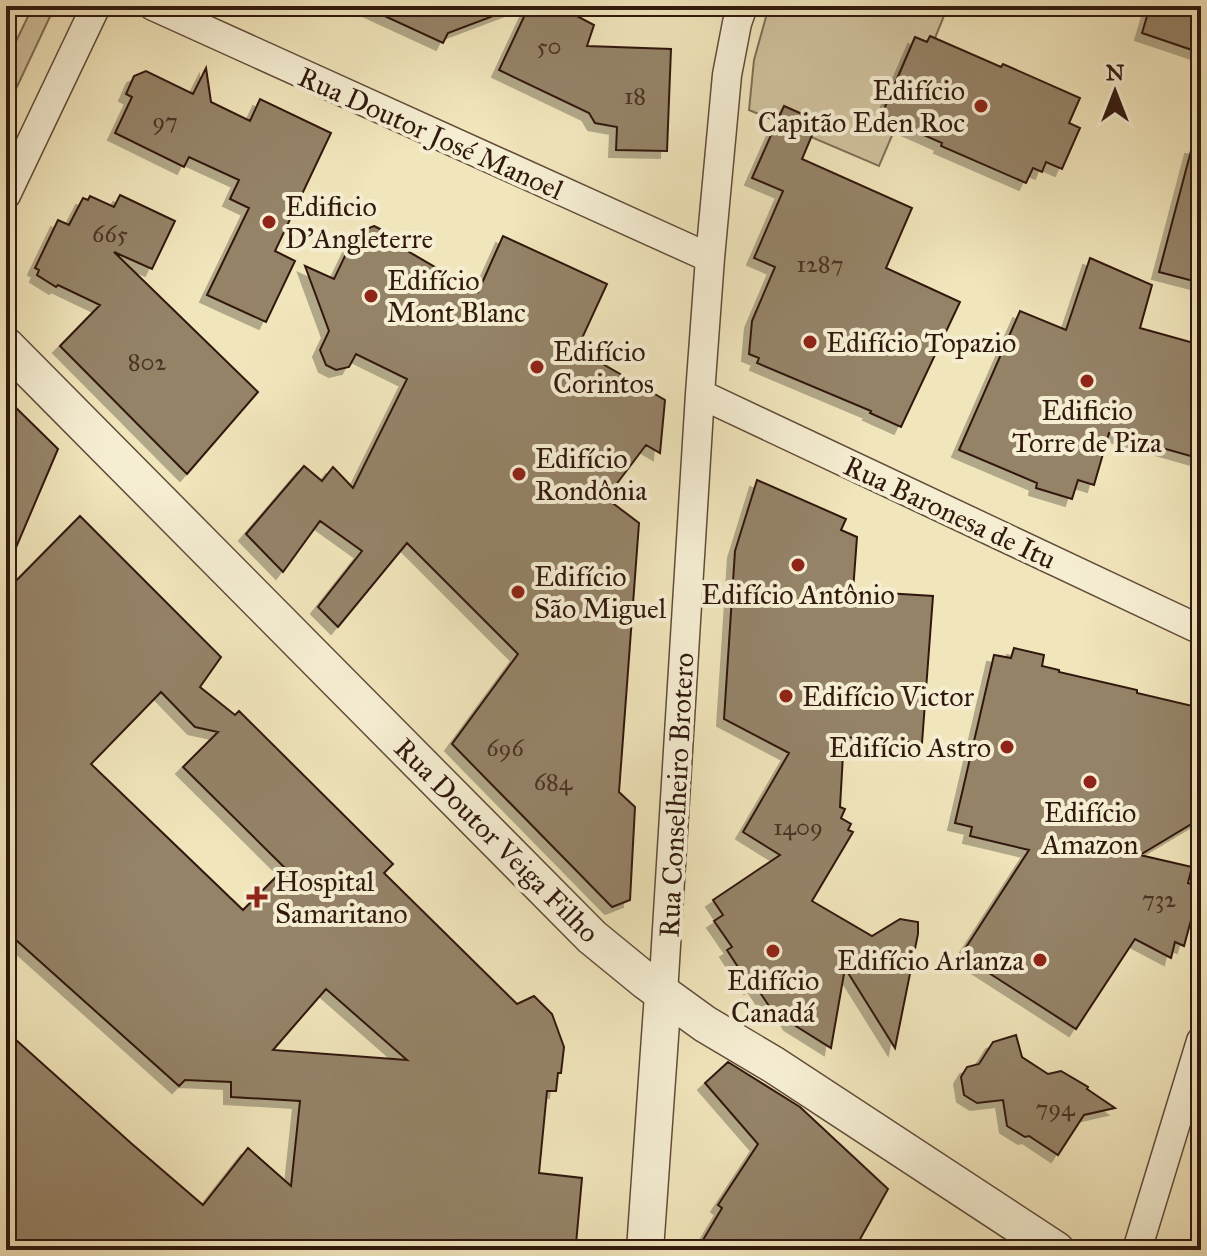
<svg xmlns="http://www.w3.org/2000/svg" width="1207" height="1256" font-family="'IM FELL Great Primer',serif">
	<defs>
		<filter id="shadow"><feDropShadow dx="-7" dy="7" stdDeviation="0" flood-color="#0004"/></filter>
	</defs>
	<rect width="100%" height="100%" fill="#f1e5bb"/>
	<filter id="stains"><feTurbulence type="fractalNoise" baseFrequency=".0025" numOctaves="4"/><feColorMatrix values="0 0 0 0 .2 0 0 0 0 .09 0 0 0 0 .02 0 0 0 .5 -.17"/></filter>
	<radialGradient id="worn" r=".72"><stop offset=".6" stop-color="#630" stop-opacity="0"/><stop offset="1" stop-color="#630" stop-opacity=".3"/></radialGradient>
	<path fill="#d0c29e" stroke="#806e56" stroke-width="2" d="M 33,6 L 55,6 L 6,110 L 6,62 Z
		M 769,6 L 948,6 L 935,38 L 930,37 L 927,42 L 915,37 L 882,113 L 893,119 L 892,121 L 897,124 L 879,166 L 811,137 L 817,121 L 784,106 L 776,121 L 749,110 L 754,60 Z"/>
	<path fill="#958368" stroke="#31190e" stroke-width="2" fill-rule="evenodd" filter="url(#shadow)" d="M 363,6 L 511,6 L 512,9 L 448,33 L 443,43 Z
		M 529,6 L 558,6 L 594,25 L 587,46 L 671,49 L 667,151 L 616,150 L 617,127 L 595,123 L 589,113 L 499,70 Z
		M 1150,6 L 1201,6 L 1201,53 L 1142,33 Z
		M 930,36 L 1001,67 L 1003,64 L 1080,98 L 1069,123 L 1080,128 L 1062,169 L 1046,162 L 1042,172 L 1033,168 L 1026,183 L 941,146 L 942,143 L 892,121 L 893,119 L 882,114 L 915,37 L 927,42 Z
		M 206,68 L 211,102 L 250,121 L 260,99 L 331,133 L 275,251 L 295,261 L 266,322 L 207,295 L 249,208 L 230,199 L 239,180 L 189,157 L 184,167 L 115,133 L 132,97 L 126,94 L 134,76 L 146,71 L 193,94 Z
		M 784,106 L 818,121 L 802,159 L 912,208 L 886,268 L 960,302 L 901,427 L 870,413 L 871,411 L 757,363 L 759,358 L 749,354 L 752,321 L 775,267 L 754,258 L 783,191 L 752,178 Z
		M 1192,147 L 1201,148 L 1201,283 L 1159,272 Z
		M 120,195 L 175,221 L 152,269 L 114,252 L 258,392 L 187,474 L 60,346 L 100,305 L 58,285 L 56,287 L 37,275 L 39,270 L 35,268 L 58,220 L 69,225 L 83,198 L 88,200 L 90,196 L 114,207 Z
		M 374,226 L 396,237 L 399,246 L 478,292 L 503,236 L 607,284 L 577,349 L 665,400 L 660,453 L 646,445 L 606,498 L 639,523 L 619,792 L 635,807 L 630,900 L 612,907 L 452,744 L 518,654 L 407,543 L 338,627 L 318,607 L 362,551 L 320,521 L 283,572 L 246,534 L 304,466 L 322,481 L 333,467 L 353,488 L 407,379 L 356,354 L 349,367 L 336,370 L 326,365 L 320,350 L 329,331 L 305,266 L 334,279 L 356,233 Z
		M 1090,258 L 1152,285 L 1140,328 L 1201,345 L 1201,459 L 1109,433 L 1094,485 L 1078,480 L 1072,499 L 1036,488 L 1037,483 L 959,450 L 1020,311 L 1066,330 Z
		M 6,398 L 58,449 L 6,571 Z
		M 757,480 L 846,519 L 841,530 L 857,537 L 853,591 L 933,596 L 922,743 L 844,737 L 840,807 L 845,809 L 841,818 L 851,824 L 848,830 L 853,832 L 812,901 L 872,936 L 900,919 L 918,922 L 918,934 L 895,1048 L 845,968 L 831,1048 L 791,1023 L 781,1007 L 773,1012 L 755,985 L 751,987 L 727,950 L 732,947 L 714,921 L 723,915 L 713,900 L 780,855 L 743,832 L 789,753 L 724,719 L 735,551 Z
		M 80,516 L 221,657 L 200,687 L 235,715 L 239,711 L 393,864 L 384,873 L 517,1004 L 534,996 L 552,1014 L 564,1047 L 561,1073 L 558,1073 L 556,1091 L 547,1091 L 539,1173 L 582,1178 L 576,1244 L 543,1241 L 542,1250 L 6,1250 L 6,1031 L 132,1144 L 203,1205 L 248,1148 L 291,1186 L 300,1101 L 231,1097 L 231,1082 L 185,1080 L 179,1086 L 6,931 L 6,591 ZM 161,692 L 195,727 L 218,732 L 183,767 L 285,868 L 243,910 L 91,764 ZM 326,989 L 407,1060 L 273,1050 Z
		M 1014,648 L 1044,655 L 1042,666 L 1059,670 L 1059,672 L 1137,690 L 1137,693 L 1201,708 L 1201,808 L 1198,820 L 1140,855 L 1192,867 L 1188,883 L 1200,887 L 1184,946 L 1175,942 L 1171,958 L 1135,939 L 1076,1029 L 961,955 L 1029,850 L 970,836 L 972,827 L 955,823 L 994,655 L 1011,658 Z
		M 1016,1035 L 1022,1057 L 1048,1074 L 1061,1071 L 1088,1087 L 1087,1089 L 1115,1108 L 1084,1115 L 1058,1155 L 1029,1136 L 1025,1137 L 1007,1126 L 1003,1100 L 977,1103 L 964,1095 L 961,1077 L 967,1067 L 979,1064 L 993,1042 Z
		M 728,1062 L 800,1107 L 888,1189 L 854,1250 L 697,1250 L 722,1208 L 718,1205 L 758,1144 L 705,1083 Z"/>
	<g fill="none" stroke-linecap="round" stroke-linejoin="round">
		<g stroke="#614c39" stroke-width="31">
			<path id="minor" d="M 153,6 L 710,258
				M 6,195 L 96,6
				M 700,394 L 1201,630
				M 663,994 L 700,394 L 710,258 L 727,75 L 737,23 L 743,6
				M 1137,1250 L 1201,1041"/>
		</g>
		<g stroke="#614c39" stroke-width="39">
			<path id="tertiary" d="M 6,346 L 592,937 L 647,982 L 705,1024 L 774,1065 L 1056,1250
				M 645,1250 L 663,994"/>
		</g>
		<use href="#minor" stroke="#f6eed3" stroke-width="28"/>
		<use href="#tertiary" stroke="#f6eed3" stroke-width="36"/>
	</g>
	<g fill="#8f2418" stroke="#f6eed3" stroke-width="3">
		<circle cx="981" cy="106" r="8"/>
		<circle cx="269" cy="222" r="8"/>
		<circle cx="371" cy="296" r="8"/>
		<circle cx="810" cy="342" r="8"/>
		<circle cx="537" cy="367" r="8"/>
		<circle cx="1087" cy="381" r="8"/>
		<circle cx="519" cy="474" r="8"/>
		<circle cx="798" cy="565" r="8"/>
		<circle cx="518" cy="592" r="8"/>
		<circle cx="786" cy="696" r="8"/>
		<circle cx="1007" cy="747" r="8"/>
		<circle cx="1090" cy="782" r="8"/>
		<path d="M253 885h8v8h8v8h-8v8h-8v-8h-8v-8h8z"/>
		<circle cx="773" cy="951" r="8"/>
		<circle cx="1040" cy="960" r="8"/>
	</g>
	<g text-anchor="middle" stroke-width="8" stroke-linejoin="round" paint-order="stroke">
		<g font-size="24" fill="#4a3424">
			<text x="549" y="54">50</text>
			<text x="635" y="104">18</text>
			<text x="165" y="129">97</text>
			<text x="110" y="242">665</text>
			<text x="820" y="272">1287</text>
			<text x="147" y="370">802</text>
			<text x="505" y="756">696</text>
			<text x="553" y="790">684</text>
			<text x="798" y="835">1409</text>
			<text x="1159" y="907">732</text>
			<text x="1055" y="1116">794</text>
		</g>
		<g font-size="28" fill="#31190e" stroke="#f6eed3" text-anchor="start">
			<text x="965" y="100" text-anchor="end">Edifício<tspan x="965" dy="32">Capitão Eden Roc</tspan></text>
			<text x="285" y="216">Edificio<tspan x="285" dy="32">D'Angleterre</tspan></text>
			<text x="387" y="290">Edifício<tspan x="387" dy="32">Mont Blanc</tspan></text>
			<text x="826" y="352">Edifício Topazio</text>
			<text x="553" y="361">Edifício<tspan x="553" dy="32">Corintos</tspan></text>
			<text x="1087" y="420" text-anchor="middle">Edificio<tspan x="1087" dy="32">Torre de Piza</tspan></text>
			<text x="535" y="468">Edifício<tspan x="535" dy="32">Rondônia</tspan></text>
			<text x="534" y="586">Edifício<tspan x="534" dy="32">São Miguel</tspan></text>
			<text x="798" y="604" text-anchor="middle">Edifício Antônio</text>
			<text x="802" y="706">Edifício Victor</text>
			<text x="991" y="757" text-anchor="end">Edifício Astro</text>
			<text x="1090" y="822" text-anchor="middle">Edifício<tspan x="1090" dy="32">Amazon</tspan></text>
			<text x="275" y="891">Hospital<tspan x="275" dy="32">Samaritano</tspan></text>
			<text x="1024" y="970" text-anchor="end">Edifício Arlanza</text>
			<text x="773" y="990" text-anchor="middle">Edifício<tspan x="773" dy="32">Canadá</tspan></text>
		</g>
		<g font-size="28" fill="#31190e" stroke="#f6eed3">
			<text transform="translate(431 133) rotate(24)" y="10">Rua Doutor José Manoel</text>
			<text transform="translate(950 512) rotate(25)" y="10">Rua Baronesa de Itu</text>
			<text transform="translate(676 795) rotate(-87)" y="10">Rua Conselheiro Brotero</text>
			<text transform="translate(497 840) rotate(45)" y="10">Rua Doutor Veiga Filho</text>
		</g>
	</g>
	<rect width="1207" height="1256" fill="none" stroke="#f1e5bb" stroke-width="32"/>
	<rect x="8" y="8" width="1191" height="1240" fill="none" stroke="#31190e" stroke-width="4"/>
	<rect x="16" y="16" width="1175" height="1224" fill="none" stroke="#31190e" stroke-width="2"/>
	<g transform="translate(1115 92)" stroke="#f6eed3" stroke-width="6" paint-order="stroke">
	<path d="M0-6L14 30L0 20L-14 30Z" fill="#31190e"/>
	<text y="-12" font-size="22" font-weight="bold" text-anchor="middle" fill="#31190e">N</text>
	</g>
	<rect width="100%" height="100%" filter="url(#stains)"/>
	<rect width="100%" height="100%" fill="url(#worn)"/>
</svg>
